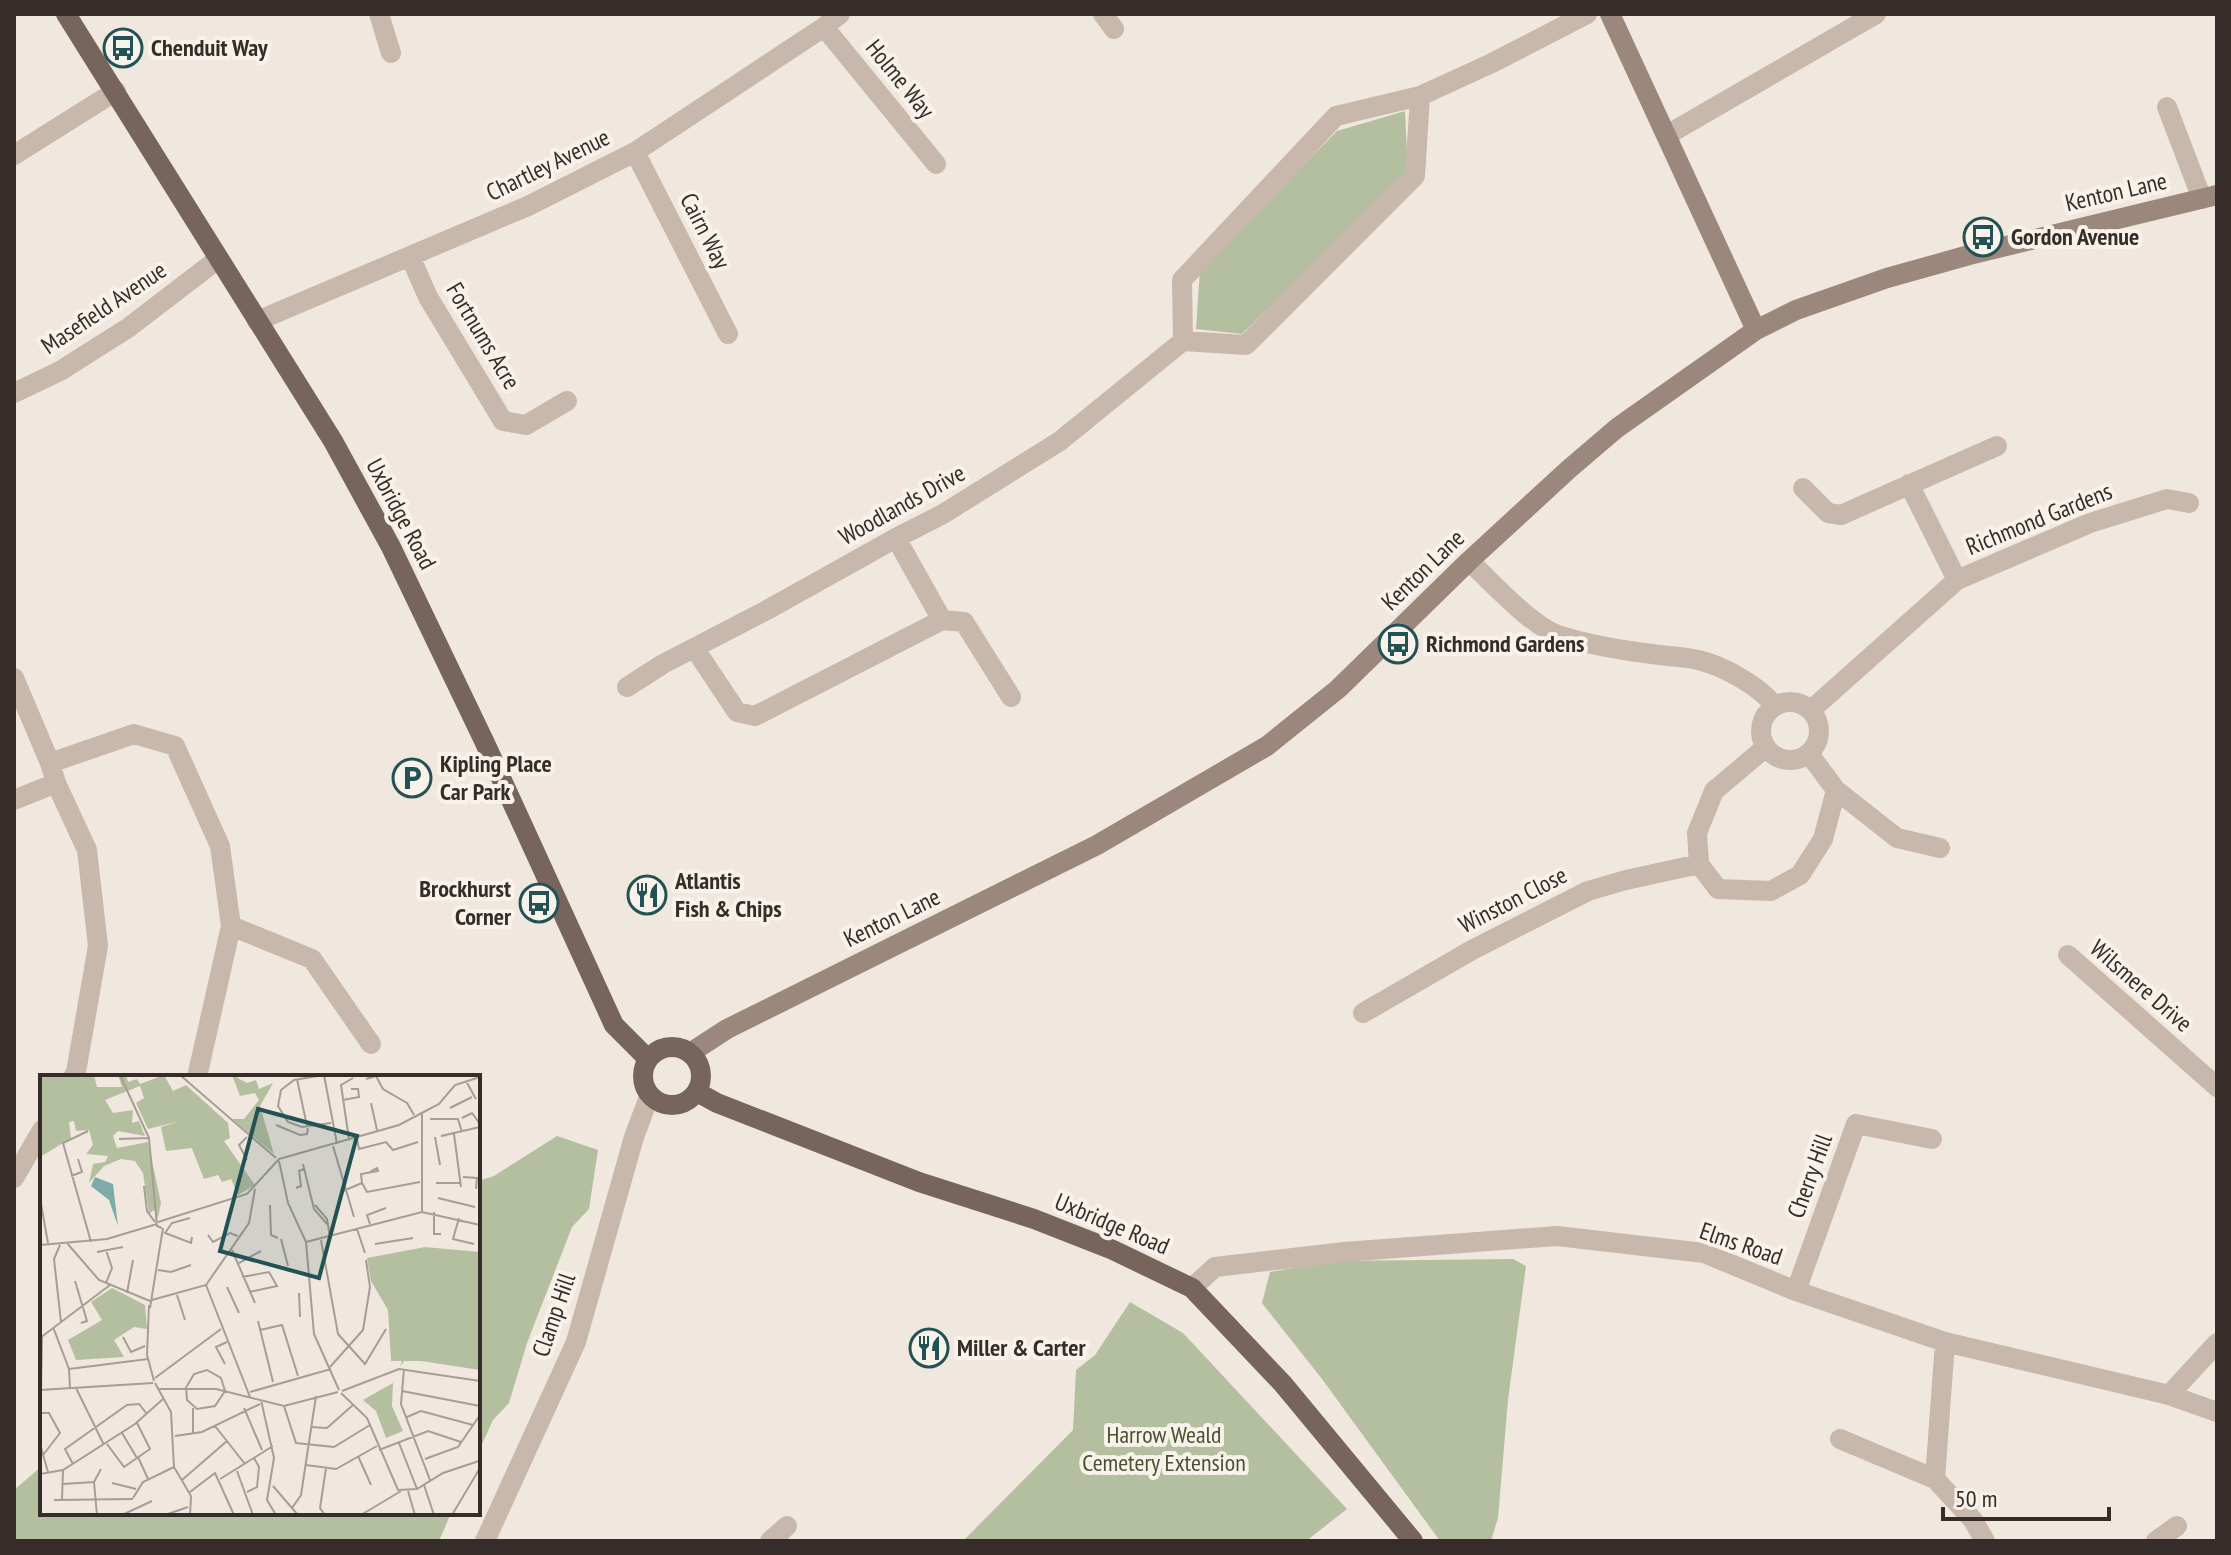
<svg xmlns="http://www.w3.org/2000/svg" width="2231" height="1555" font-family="'PT Sans Narrow',sans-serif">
	<rect width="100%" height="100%" fill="#f0e8de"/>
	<path fill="#b4bf9f" d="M 1405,111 L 1408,174 L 1242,334 L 1196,329 L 1200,269 L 1337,131 Z
		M 557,1136 L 598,1150 L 589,1209 L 572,1227 L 527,1343 L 509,1403 L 493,1420 L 478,1453 L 478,1181 L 494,1176 Z
		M 1513,1259 L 1526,1266 L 1508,1400 L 1498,1518 L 1491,1541 L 1440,1541 L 1322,1379 L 1262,1303 L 1270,1272 L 1333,1261 Z
		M 1130,1302 L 1183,1333 L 1347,1509 L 1306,1541 L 963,1541 L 1073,1430 L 1076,1370 L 1095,1355 Z
		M 42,1466 L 42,1513 L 451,1513 L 439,1541 L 14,1541 L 14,1490 Z"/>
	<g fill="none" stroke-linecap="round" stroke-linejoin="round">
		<path stroke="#c8b8ab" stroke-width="20" d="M 379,14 L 391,53
			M 1103,14 L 1114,29
			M 824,27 L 936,164
			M 2167,107 L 2202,199
			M 1667,135 L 1876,14
			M 635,152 L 728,334
			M 14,155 L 116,91
			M 410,256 L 428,297 L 503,421 L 526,425 L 567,401
			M 257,321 L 528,206 L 635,152 L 824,27 L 840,14
			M 1183,341 L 1182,280 L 1336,116 L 1420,96 L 1492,63 L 1587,14
			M 14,393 L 60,371 L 128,328 L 218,259
			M 1909,484 L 1957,580
			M 1803,488 L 1828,513 L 1841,515 L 1997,446
			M 896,538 L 942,620
			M 1469,561 C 1492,582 1529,624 1558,635 C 1591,646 1626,651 1660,655 C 1674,657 1689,657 1702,661 C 1725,667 1760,687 1774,705
			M 695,649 L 737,712 L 755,716 L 942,620 L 964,622 L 1011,697
			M 14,678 L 50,763 L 56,783 L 87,850 L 98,946 L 76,1072 L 73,1077
			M 627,687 L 663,664 L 767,610 L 896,538 L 943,514 L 1060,441 L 1183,341 L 1246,345 L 1415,176 L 1420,96
			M1761 731a29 29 0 1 1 58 0a29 29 0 1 1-58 0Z
			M 1811,710 L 1957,580 L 2090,523 L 2167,499 L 2189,503
			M 1766,747 L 1714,791 L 1697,833 L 1699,864 L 1718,889 L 1771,891 L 1800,875 L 1823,839 L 1836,790 L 1809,754
			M 50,763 L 134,734 L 175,746 L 220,846 L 231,926 L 197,1077
			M 1836,790 L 1897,838 L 1940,848
			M 14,800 L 56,783
			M 231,926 L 312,959 L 371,1044
			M 2068,955 L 2217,1087
			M 1363,1013 L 1472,950 L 1588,891 L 1626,880 L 1699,864
			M 14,1178 L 42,1130
			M 1192,1288 L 1215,1267 L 1344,1252 L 1557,1236 L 1704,1253 L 1796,1291 L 1945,1342 L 2169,1395 L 2217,1412
			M 1796,1291 L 1856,1124 L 1932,1139
			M 1945,1342 L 1935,1479 L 1973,1520 L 1985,1541
			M 2169,1395 L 2217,1343
			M 1840,1439 L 1935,1479
			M 485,1541 L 576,1342 L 634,1137 L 649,1097
			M 770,1541 L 787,1526
			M 2156,1541 L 2177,1526"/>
		<path stroke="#9b877c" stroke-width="20" d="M 1610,14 L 1756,330
			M 690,1053 L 727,1029 L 1097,845 L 1267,746 L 1338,689 L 1469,561 L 1569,469 L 1617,428 L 1756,330 L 1796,310 L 1887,278 L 1969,255 L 2217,195"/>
		<path stroke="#77655c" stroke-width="20" d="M 66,14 L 333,441 L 391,547 L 485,743 L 614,1025 L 647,1058
			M643 1076a29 29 0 1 1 58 0a29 29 0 1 1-58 0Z
			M 697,1092 L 717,1103 L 919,1182 L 1034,1219 L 1113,1250 L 1192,1288 L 1283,1384 L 1413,1541"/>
	</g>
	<defs>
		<g id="bus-ring" transform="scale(2)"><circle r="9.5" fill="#f8f2ea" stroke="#225254" stroke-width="1.5"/><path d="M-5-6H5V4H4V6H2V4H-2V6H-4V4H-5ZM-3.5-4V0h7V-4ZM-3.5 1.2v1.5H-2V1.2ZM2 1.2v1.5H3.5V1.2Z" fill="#225254"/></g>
		<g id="parking-ring" transform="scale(2)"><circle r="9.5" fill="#f8f2ea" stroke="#225254" stroke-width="1.5"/><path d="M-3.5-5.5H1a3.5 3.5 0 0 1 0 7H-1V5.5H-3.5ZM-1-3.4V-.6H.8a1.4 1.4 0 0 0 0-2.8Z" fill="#225254"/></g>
		<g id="restaurant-ring" transform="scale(2)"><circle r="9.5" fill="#f8f2ea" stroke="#225254" stroke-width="1.5"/><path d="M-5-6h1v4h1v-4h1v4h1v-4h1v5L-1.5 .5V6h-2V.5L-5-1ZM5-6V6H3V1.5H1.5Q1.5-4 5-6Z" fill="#225254"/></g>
	</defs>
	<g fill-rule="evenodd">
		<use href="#bus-ring" x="123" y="48"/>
		<use href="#bus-ring" x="1983" y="237"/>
		<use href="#bus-ring" x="1398" y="644"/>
		<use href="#parking-ring" x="412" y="778"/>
		<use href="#restaurant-ring" x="647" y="895"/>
		<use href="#bus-ring" x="539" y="903"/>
		<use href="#restaurant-ring" x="929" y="1348"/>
	</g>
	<g text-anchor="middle" stroke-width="8" stroke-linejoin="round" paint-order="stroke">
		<g font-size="24" font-weight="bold" fill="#362d2a" stroke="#f8f2ea" text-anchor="start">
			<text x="151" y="56">Chenduit Way</text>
			<text x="2011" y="245">Gordon Avenue</text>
			<text x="1426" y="652">Richmond Gardens</text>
			<text x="440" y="772">Kipling Place<tspan x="440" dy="28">Car Park</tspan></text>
			<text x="675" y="889">Atlantis<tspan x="675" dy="28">Fish &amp; Chips</tspan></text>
			<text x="511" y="897" text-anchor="end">Brockhurst<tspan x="511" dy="28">Corner</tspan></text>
			<text x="957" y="1356">Miller &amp; Carter</text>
		</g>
		<g font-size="24" fill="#362d2a" stroke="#f8f2ea">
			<text transform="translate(900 79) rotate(51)" y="8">Holme Way</text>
			<text transform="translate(548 165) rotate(-26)" y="8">Chartley Avenue</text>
			<text transform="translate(2116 192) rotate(-13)" y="8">Kenton Lane</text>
			<text transform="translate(705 231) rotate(63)" y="8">Cairn Way</text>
			<text transform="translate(104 308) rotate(-34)" y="8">Masefield Avenue</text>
			<text transform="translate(483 336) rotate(59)" y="8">Fortnums Acre</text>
			<text transform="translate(902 505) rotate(-29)" y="8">Woodlands Drive</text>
			<text transform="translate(401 514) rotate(62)" y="8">Uxbridge Road</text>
			<text transform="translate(2039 519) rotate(-22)" y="8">Richmond Gardens</text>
			<text transform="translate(1423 570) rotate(-44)" y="8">Kenton Lane</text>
			<text transform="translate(1513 900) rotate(-27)" y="8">Winston Close</text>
			<text transform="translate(892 918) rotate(-26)" y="8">Kenton Lane</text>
			<text transform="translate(2141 986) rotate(41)" y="8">Wilsmere Drive</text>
			<text transform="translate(1810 1176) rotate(-70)" y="8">Cherry Hill</text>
			<text transform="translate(1112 1224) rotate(23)" y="8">Uxbridge Road</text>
			<text transform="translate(1741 1244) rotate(19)" y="8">Elms Road</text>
			<text transform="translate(554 1315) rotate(-71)" y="8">Clamp Hill</text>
		</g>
		<g font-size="24" fill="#46522f" stroke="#f8f2ea">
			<text x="1164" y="1443">Harrow Weald<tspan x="1164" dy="28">Cemetery Extension</tspan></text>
		</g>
	</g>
	<g transform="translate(40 1075)">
		<rect width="440" height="440" fill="#f0e8de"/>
		<path d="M 0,0 L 54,0 L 57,12 L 82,12 L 78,0 L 86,0 L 88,7 L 97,4 L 100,9 L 124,0 L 133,16 L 146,10 L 188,48 L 190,63 L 184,66 L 215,110 L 198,120 L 191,104 L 182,107 L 178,100 L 164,104 L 143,51 L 152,73 L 126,76 L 121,52 L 140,46 L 108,54 L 96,28 L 104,23 L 100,11 L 65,25 L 73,38 L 93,35 L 92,48 L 99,46 L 105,61 L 78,56 L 73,61 L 77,73 L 108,67 L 121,128 L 118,143 L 114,135 L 109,139 L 103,98 L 95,86 L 81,84 L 64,91 L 49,108 L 53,89 L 65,87 L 68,81 L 46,79 L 53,70 L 49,55 L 36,56 L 34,46 L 29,47 L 31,63 L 0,82 ZM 192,0 L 207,8 L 216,5 L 219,14 L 233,8 L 220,31 L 234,79 L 192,44 L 204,44 L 219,25 L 215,18 L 200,21 ZM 385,172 L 440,177 L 440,295 L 381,286 L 364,286 L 360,292 L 362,286 L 351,286 L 348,235 L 331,206 L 327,183 ZM 72,213 L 105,230 L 107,254 L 94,252 L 74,265 L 84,282 L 36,285 L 28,265 L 62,245 L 51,227 ZM 353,308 L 352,331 L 363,356 L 346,363 L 336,336 L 323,325 Z" fill="#b4bf9f"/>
		<path d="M 55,102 L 73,109 L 78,151 L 69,125 L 51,111 Z" fill="#7faaab"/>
		<path fill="none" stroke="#a69d96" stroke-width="2" d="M 80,0 L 109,63 L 117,151 L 122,153M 140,0 L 236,83M 257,4 L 267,51M 326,4 L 336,1 L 343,14 L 367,28 L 374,40M 426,6 L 436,24 L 433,19M 303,25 L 319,22 L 318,14 L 311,14M 331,28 L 337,55M 410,33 L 432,22M 382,39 L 382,136M 422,43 L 432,38 L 440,49M 390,44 L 418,44 L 422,57M 291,48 L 262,52 L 248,47 L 238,31 L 241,15 L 254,5 L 284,0 L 297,69M 236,50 L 260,60 L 267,59 L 268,51M 48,56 L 23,68 L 51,167M 414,59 L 421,112M 407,60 L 401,61 L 440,52M 395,62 L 400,90 L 399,84M 79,64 L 109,63M 309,64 L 301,10 L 313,3M 317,64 L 319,74 L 346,67 L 353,75 L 378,67M 293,71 L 314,142M 239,84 L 359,50 L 399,29 L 415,10 L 440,2M 207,85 L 199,70 L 207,62M 239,86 L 248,128 L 266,167 L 274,259 L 299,315M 263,89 L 274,134 L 287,149M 31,101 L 42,97 L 38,84M 423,102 L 437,103 L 436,114M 322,108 L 327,117 L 380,107M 396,108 L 421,108M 104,111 L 107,136 L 115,147M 256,113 L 261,111 L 259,96 L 264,94M 303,116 L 322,108 L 321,99 L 338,96 L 337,93 L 328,98M 0,123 L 8,168M 398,123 L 435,132M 230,130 L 231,160 L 238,163M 275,130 L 287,144 L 290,162M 394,137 L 394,159 L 401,159M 150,143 L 132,148 L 125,158 L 151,168 L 152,162M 419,143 L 413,164 L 434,169M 118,147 L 207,119 L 239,84M 330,149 L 327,140 L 346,133M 317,154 L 325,178M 168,160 L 173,167 L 190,158 L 198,161M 241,164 L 248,191M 281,165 L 298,259 L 325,289 L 346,254M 266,167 L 382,137 L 440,150M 27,168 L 59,205 L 110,226M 335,169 L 373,163M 0,170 L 67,164 L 117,149M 20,170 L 14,184 L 21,247M 192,175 L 215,228M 57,177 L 83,172M 199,188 L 221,176M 118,195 L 131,197 L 151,190M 202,202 L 229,197 L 237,211 L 209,217M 35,206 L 47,246 L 41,248M 66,208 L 72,193 L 66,175M 166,210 L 210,322M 187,212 L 199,238M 87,218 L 93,185M 259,218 L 260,242M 137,220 L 145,245M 112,225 L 166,210 L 209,148 L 215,114M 109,230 L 107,280 L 114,306M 110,233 L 123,153M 218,246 L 233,307M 13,252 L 29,294 L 30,313M 220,255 L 242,250 L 258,301M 83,262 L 91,277 L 105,271M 0,263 L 70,210M 185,289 L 176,272 L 187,267M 290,292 L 323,255 L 330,212 L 326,185M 29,294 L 108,284M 364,294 L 361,329 L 390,405M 115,303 L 181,254M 115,308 L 131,337 L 134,392 L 151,421 L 150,440M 146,311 L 147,325 L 157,334 L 175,331 L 185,316 L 181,303 L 167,295 L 154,299 L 147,311M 36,313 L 64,370M 119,314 L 176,314 L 244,331 L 298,317M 0,315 L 113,308M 1,315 L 2,262M 302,316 L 359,294 L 440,306M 362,316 L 440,331M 210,317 L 291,294M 301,318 L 327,343 L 358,415 L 377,414 L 403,398 L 439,386M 221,325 L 234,383 L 227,425 L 236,440M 244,331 L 256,368 L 294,372 L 330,350M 204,333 L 222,375M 0,338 L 9,338 L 20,358 L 3,380M 367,342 L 381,336 L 433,350M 175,351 L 205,389M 271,352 L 287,353 L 313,330M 82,358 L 97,383M 153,359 L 153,333M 135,361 L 162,357 L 220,329M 359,368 L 377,414M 0,369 L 8,397M 67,369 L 84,392 L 110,374 L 97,348M 339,375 L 388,356 L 421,367M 318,381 L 331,410M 98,382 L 108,404M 385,384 L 418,372 L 440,340M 33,389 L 25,374 L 87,330 L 99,329 L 107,339M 266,390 L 296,394 L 337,371M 197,396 L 213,440M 0,399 L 23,395 L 95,349 L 123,324M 180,404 L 233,371M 142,405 L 187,366M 72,408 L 96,414M 23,409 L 54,407M 384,410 L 394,440M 233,411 L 258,440M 368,416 L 375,440M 150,417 L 175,398 L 194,440M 207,417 L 217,412 L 219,392 L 214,383M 93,423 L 103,407 L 134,392M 14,425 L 93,424M 22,425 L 23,395M 252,433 L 261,420 L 276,321M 57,440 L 54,407 L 61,394M 82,440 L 112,426M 125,440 L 148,432M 285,440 L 280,433 L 286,393M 321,440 L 361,416M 412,440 L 440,393"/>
		<path fill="#225254" fill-opacity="0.15" stroke="#225254" stroke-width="4" d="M 218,34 L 317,61 L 279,203 L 180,176 Z"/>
		<rect width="440" height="440" fill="none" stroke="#362d2a" stroke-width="4"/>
	</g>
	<rect width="2231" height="1555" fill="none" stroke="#362d2a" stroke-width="32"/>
	<path d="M1943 1507v12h166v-12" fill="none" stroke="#362d2a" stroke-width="4"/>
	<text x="1955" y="1507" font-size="24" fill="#362d2a" stroke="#f8f2ea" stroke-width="6" paint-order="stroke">50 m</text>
</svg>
